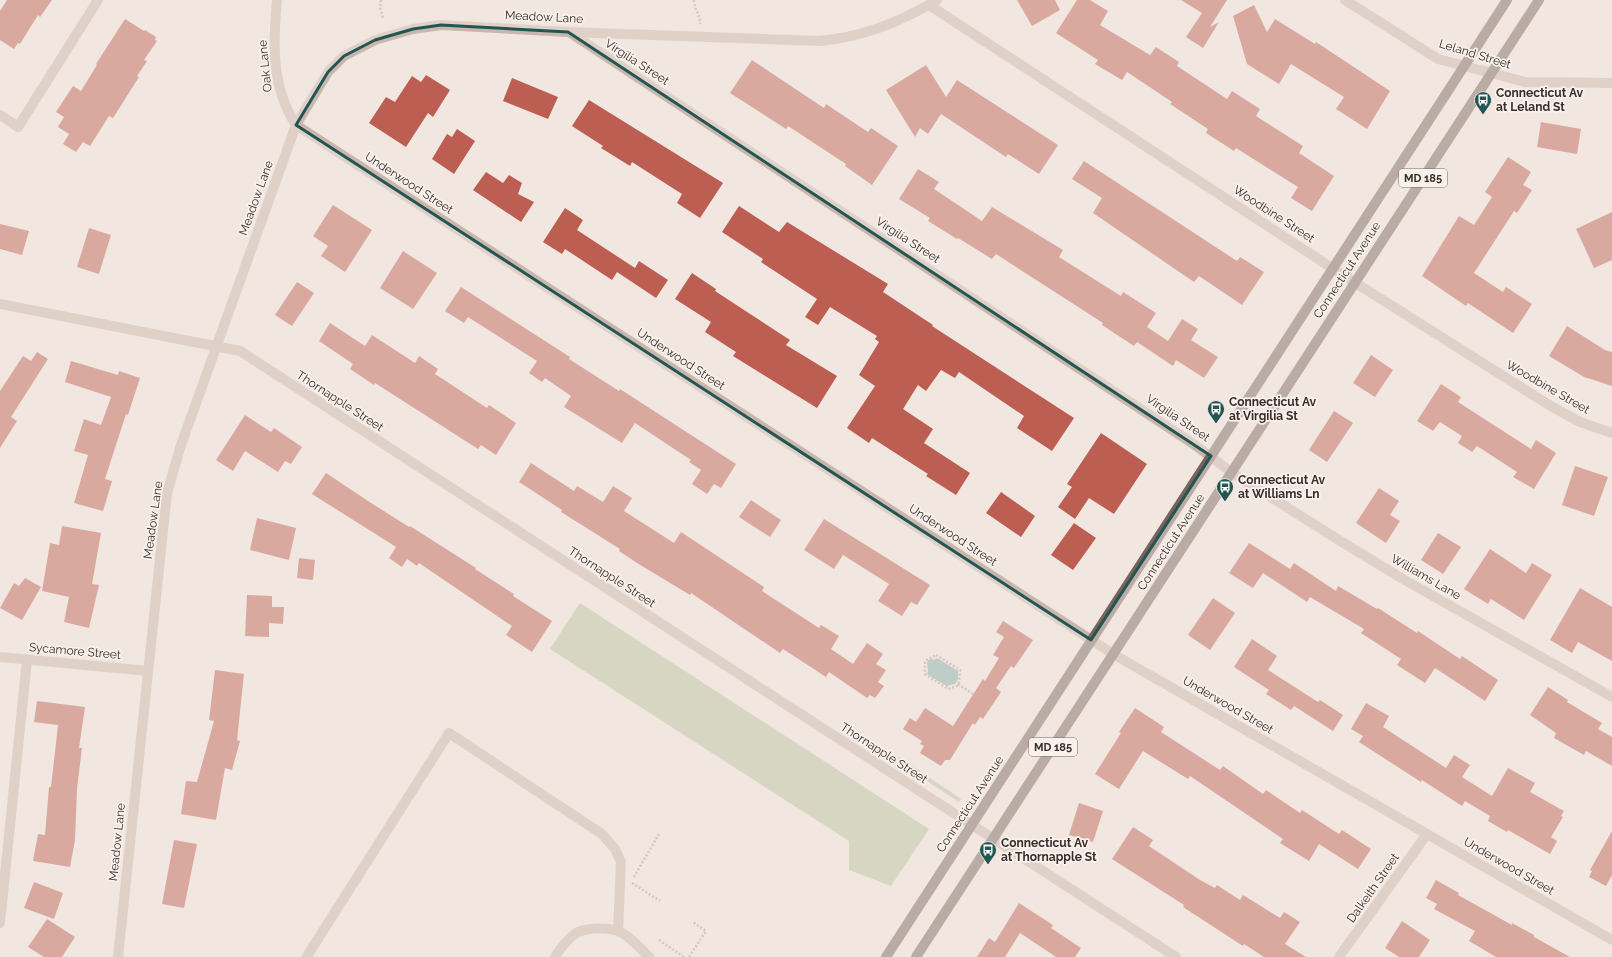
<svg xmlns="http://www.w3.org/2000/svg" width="1612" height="957" font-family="Raleway,sans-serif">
	<rect width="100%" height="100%" fill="#f1e7e0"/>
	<path fill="#b9c0a1" d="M 580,603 L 929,829 L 891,886 L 849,870 L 849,841 L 550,649 Z
		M 899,757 L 961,799 L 959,802 L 898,762 Z"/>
	<path fill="#81ada9" d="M 937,658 L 958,671 L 958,679 L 955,684 L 949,685 L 948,687 L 927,674 L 928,671 L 927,662 L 930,659 L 934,660 Z"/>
	<path fill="#bd5e52" d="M 7,0 L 52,0 L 40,17 L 38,15 L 20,44 L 18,43 L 14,49 L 0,40 L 0,11 Z
		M 1017,0 L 1055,0 L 1060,10 L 1032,26 Z
		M 1077,0 L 1090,0 L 1108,11 L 1100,25 L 1150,55 L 1156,47 L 1179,62 L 1177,66 L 1227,99 L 1232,91 L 1260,109 L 1256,116 L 1303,146 L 1299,153 L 1334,176 L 1312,211 L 1291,198 L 1298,187 L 1236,148 L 1234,151 L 1206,133 L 1208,129 L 1170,104 L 1172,102 L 1127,72 L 1122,80 L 1095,64 L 1098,60 L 1056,33 Z
		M 1181,0 L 1227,0 L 1210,27 L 1219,22 L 1203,48 L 1186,37 L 1202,13 Z
		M 1254,5 L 1267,32 L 1275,19 L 1315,44 L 1316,42 L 1390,91 L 1367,129 L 1336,109 L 1344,97 L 1291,64 L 1279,84 L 1247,64 L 1233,16 Z
		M 125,19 L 144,31 L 145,30 L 156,37 L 155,40 L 157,41 L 144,60 L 147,61 L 137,76 L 139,77 L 113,118 L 109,116 L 90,146 L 83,142 L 76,152 L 63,144 L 69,134 L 58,127 L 64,117 L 56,112 L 73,86 L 81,91 L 97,65 L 96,64 Z
		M 752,60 L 824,108 L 826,104 L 868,132 L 871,128 L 898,146 L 872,185 L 845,166 L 846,164 L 788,126 L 786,129 L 730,93 Z
		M 926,65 L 946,97 L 957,80 L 1058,145 L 1039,174 L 1008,154 L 1006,157 L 941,114 L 928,134 L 920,128 L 915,137 L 886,90 Z
		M 426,75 L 450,90 L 433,117 L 428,113 L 406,147 L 369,123 L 386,97 L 395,102 L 412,76 L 421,82 Z
		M 512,78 L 558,97 L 548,119 L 503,101 Z
		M 589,100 L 723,183 L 700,218 L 677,203 L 682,194 L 632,162 L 630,166 L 601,148 L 603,146 L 572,126 Z
		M 1541,122 L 1581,129 L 1577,154 L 1537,147 Z
		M 457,129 L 475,141 L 454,174 L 432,159 L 447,134 L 452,137 Z
		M 1508,157 L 1531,172 L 1523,185 L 1532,190 L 1517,213 L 1514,211 L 1474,273 L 1503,292 L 1506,287 L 1532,304 L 1513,333 L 1468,303 L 1466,306 L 1422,276 L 1459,216 L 1474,225 L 1492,197 L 1485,192 Z
		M 1084,161 L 1237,261 L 1240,257 L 1264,272 L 1242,305 L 1199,276 L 1194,282 L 1093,213 L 1102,198 L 1072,179 Z
		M 918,169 L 939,182 L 934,189 L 982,221 L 992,207 L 1063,250 L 1059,257 L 1121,296 L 1123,292 L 1156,313 L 1147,327 L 1168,341 L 1182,319 L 1198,329 L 1191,340 L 1218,357 L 1204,378 L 1176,360 L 1173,366 L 1137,342 L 1134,346 L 1102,325 L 1103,323 L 996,254 L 992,259 L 958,238 L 957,239 L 928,221 L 930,218 L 899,199 Z
		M 486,172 L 503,183 L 509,175 L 522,183 L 518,194 L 534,202 L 521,222 L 473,190 Z
		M 333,205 L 372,230 L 345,272 L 321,256 L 328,246 L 313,236 Z
		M 739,206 L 779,232 L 787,222 L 888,284 L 883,292 L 933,325 L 932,326 L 1074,418 L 1052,451 L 1017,428 L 1024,416 L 959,372 L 955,378 L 941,370 L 926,391 L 918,385 L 903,409 L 933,429 L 924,443 L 970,473 L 956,495 L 926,476 L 928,474 L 872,438 L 869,443 L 847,428 L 875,386 L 859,375 L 879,342 L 875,339 L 877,336 L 830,307 L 818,325 L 805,317 L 817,299 L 761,262 L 763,259 L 722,232 Z
		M 565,208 L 583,220 L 577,230 L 635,268 L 639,261 L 668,280 L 656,298 L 617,272 L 612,280 L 565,249 L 562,254 L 543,242 Z
		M 1612,212 L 1612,260 L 1594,268 L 1576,229 Z
		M 0,224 L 29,231 L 22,255 L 0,249 Z
		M 89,228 L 111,235 L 99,274 L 77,267 Z
		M 403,251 L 437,273 L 413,309 L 380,288 Z
		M 692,273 L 716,289 L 715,291 L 790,340 L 786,345 L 837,376 L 817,408 L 733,356 L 736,352 L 705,332 L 711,322 L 675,299 Z
		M 297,282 L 314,293 L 292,326 L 275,315 Z
		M 461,287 L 570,357 L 569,359 L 619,391 L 620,389 L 736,464 L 721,488 L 714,484 L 707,494 L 692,484 L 701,470 L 689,462 L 691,460 L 635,423 L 622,443 L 564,407 L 571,396 L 545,378 L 542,382 L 529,373 L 537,361 L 468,317 L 464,323 L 445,311 Z
		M 330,323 L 365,346 L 372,335 L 415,363 L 419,356 L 438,369 L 435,374 L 487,408 L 489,405 L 516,423 L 496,455 L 481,445 L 478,449 L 375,383 L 374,385 L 350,369 L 353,364 L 319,341 Z
		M 1567,326 L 1605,350 L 1612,352 L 1612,386 L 1584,377 L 1549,356 Z
		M 37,352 L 48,359 L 11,417 L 17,421 L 0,448 L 0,391 L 23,356 L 31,361 Z
		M 1371,355 L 1393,370 L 1375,397 L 1353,383 Z
		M 71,361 L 118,375 L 119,371 L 140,378 L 128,415 L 126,414 L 105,479 L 112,481 L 103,511 L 74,503 L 88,455 L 74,451 L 84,419 L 101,425 L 111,397 L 65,382 Z
		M 1441,384 L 1461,397 L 1458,402 L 1531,449 L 1536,440 L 1556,453 L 1534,489 L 1513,477 L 1517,472 L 1477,446 L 1472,452 L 1458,443 L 1462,436 L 1440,422 L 1433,431 L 1417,421 Z
		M 1334,411 L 1353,423 L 1327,462 L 1309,450 Z
		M 245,415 L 271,432 L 274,428 L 302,447 L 291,464 L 285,461 L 278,472 L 245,451 L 233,471 L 216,460 Z
		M 1101,433 L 1147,464 L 1114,514 L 1089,498 L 1075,519 L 1058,507 L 1072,487 L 1067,484 Z
		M 531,463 L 574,491 L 577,486 L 603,502 L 613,486 L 632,498 L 624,511 L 674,543 L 681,532 L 764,587 L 762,591 L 819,628 L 821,625 L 839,636 L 831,649 L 853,664 L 867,643 L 883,654 L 876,664 L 886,670 L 878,682 L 884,686 L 875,698 L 870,695 L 867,698 L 829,672 L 826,677 L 783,649 L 780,653 L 691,593 L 690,595 L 637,563 L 619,551 L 620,549 L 561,512 L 562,510 L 519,482 Z
		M 1575,466 L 1608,477 L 1594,516 L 1562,505 Z
		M 326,473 L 368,501 L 409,527 L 410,526 L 476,568 L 475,569 L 514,594 L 513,596 L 552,621 L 532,652 L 506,635 L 512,626 L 419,563 L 417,566 L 407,559 L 402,567 L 389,558 L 396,547 L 312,494 Z
		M 1379,488 L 1399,501 L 1390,515 L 1400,521 L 1386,543 L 1356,523 Z
		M 1001,492 L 1035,516 L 1021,537 L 986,513 Z
		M 751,500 L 781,520 L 770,537 L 739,517 Z
		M 257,518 L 296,528 L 289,560 L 250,550 Z
		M 824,519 L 930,585 L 917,605 L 911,602 L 902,616 L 878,601 L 889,584 L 843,555 L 834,569 L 804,550 Z
		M 1074,523 L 1096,538 L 1073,570 L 1051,555 Z
		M 62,526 L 101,533 L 92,584 L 99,585 L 89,628 L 64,622 L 69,597 L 42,591 L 50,543 L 59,545 Z
		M 1438,533 L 1461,547 L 1443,574 L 1421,560 Z
		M 1249,543 L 1290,569 L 1294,563 L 1336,591 L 1338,586 L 1377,609 L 1378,608 L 1417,633 L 1418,631 L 1460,659 L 1462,656 L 1498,680 L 1485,701 L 1435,668 L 1425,683 L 1397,665 L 1401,659 L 1361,633 L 1364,629 L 1310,597 L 1307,602 L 1263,573 L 1253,588 L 1229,573 Z
		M 1490,549 L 1526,573 L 1532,563 L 1552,575 L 1524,620 L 1491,599 L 1488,604 L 1464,589 Z
		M 299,558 L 315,560 L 313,580 L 297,578 Z
		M 25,578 L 41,587 L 22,620 L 0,608 L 14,583 L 19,586 Z
		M 1580,588 L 1612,607 L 1612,661 L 1578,642 L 1572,653 L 1550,640 Z
		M 247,595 L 272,596 L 272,607 L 284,607 L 283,624 L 269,623 L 269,637 L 245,636 Z
		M 1213,598 L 1235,613 L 1210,650 L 1188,635 Z
		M 1003,621 L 1033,640 L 1014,668 L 1011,666 L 996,688 L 1001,692 L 983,719 L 980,717 L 975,725 L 973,723 L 950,760 L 945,760 L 941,766 L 920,753 L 924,746 L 920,744 L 922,741 L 903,729 L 910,718 L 916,722 L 925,708 L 953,726 L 983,679 L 985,681 L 999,658 L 993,655 L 1004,637 L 996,632 Z
		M 1252,639 L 1277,656 L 1268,670 L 1318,702 L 1320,700 L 1343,715 L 1333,731 L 1294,706 L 1291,710 L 1266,694 L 1269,690 L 1234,667 Z
		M 215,670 L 244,674 L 237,740 L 240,741 L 232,770 L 225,768 L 216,820 L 181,814 L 186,781 L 197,782 L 214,721 L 209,720 Z
		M 1548,687 L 1568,700 L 1567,702 L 1602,723 L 1598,729 L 1612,737 L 1612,766 L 1586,751 L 1584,755 L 1554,738 L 1556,733 L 1530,715 Z
		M 37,701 L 85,707 L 79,748 L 82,748 L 77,789 L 75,840 L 70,867 L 33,861 L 38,834 L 45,835 L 49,787 L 51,787 L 58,725 L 34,722 Z
		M 1366,703 L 1389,716 L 1383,727 L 1446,768 L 1454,755 L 1470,765 L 1462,777 L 1492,796 L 1508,768 L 1535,783 L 1530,792 L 1564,811 L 1561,816 L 1563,817 L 1551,837 L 1557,841 L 1550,854 L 1508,830 L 1507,832 L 1488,821 L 1490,816 L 1465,801 L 1462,806 L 1422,780 L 1421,782 L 1359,742 L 1363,736 L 1351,729 Z
		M 1135,708 L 1164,727 L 1161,732 L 1220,770 L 1223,766 L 1263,794 L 1266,790 L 1300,813 L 1302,810 L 1339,834 L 1342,830 L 1371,849 L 1358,869 L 1319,844 L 1309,861 L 1280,843 L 1283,839 L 1190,776 L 1188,779 L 1143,751 L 1119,789 L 1095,774 L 1121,733 L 1119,732 Z
		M 1079,803 L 1103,811 L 1093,842 L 1069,835 Z
		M 1133,827 L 1153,840 L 1149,846 L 1200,880 L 1215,888 L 1217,885 L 1240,900 L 1243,895 L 1280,918 L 1284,912 L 1300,922 L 1285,944 L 1306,957 L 1264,957 L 1244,944 L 1243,946 L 1183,907 L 1184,905 L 1112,859 Z
		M 1612,831 L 1612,875 L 1606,886 L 1589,877 L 1592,871 L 1590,870 Z
		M 174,840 L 197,844 L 184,908 L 162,904 Z
		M 1436,880 L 1459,893 L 1458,895 L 1512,925 L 1512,923 L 1534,935 L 1534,937 L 1570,957 L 1496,957 L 1469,941 L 1475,931 L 1434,909 L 1437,904 L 1426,898 Z
		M 34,882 L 63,893 L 54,919 L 24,908 Z
		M 1019,903 L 1053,925 L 1051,928 L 1081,948 L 1075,957 L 1056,957 L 1020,933 L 1005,957 L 977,957 L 989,938 L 995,942 Z
		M 47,919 L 75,937 L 62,957 L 44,957 L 28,947 Z
		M 1402,921 L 1430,940 L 1419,957 L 1399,957 L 1385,948 Z"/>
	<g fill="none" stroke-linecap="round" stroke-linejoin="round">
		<path stroke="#b5a097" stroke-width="2.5" stroke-dasharray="2 2" stroke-linecap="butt" d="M 381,0 L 380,8 L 383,18
			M 694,0 C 694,10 700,13 700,24
			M 936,655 L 960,670 L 959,682 L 957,686 L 948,689 L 925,674 L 925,661 Z
			M 958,684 L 973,694
			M 634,877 L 659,834
			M 632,883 L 660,901
			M 659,940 L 684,957
			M 689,957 L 706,931 L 693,922"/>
		<path stroke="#c9b6ac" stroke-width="10" d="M 277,0 C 273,43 271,87 296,125 L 1113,654 L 1612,940
			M 1345,0 L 1438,59 L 1525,82 L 1612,83
			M 929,5 L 1332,268 L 1549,405 L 1580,422 L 1612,433
			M 569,32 L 1195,445 L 1231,472 L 1342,542 L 1403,579 L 1612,697
			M 0,115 L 18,127 L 98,0
			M 0,304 L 240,351 L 1176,957
			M 0,657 L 148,671
			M 0,923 L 27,660
			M 118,957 L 167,493 L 181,445 L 296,125 L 328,72 L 344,56 L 375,40 L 413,29 L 441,25 L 568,32 L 820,41 C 862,37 901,22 937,0
			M 308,957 L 307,956 L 449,733 L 602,834 L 615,849 L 621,862 L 618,931
			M 555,957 C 559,950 571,935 578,932 C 588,928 608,927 618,931 C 630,936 640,948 649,957
			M 1339,957 L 1427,834"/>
		<path stroke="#78625d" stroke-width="10" d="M 886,957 L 1507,0
			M 916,957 L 1539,0"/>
	</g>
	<path d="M0 0H1612V957H0ZM 441,25 L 568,32 L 1211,456 L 1091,640 L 296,125 L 328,72 L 344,56 L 375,40 L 413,29 Z" fill="#f1e7e0" fill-opacity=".55" fill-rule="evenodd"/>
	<path fill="none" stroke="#235653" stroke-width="3" stroke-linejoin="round" d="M 441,25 L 568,32 L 1211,456 L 1091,640 L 296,125 L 328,72 L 344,56 L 375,40 L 413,29 Z"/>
	<defs>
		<g id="bus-pin" transform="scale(0.9)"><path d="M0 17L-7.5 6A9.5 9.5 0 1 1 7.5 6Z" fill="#235653" stroke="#f9f1ec"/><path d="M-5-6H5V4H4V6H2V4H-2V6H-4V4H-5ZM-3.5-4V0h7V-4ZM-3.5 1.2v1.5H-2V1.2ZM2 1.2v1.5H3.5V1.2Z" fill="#fff"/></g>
	</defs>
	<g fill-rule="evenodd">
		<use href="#bus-pin" x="1483" y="100"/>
		<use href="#bus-pin" x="1216" y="409"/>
		<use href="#bus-pin" x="1225" y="487"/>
		<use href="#bus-pin" x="988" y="850"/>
	</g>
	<g text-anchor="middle" stroke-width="3.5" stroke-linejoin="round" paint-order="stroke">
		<g fill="#f9f1ec" stroke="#726865" stroke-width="1">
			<rect x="1399" y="169" width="48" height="18" rx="3"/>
			<rect x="1029" y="738" width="48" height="18" rx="3"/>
		</g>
		<g font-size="11" font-weight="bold" fill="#382d2b">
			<text x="1423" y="182">MD 185</text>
			<text x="1053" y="751">MD 185</text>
		</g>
		<g font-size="12" fill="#382d2b" stroke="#f9f1ec">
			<text transform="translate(544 17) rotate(3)" y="4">Meadow Lane</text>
			<text transform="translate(1475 54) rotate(17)" y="4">Leland Street</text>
			<text transform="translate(637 62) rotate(33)" y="4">Virgilia Street</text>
			<text transform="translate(265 66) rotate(-96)" y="4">Oak Lane</text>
			<text transform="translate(409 183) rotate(33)" y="4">Underwood Street</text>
			<text transform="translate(256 198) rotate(-70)" y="4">Meadow Lane</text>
			<text transform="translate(1274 214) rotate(33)" y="4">Woodbine Street</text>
			<text transform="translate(908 240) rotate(33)" y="4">Virgilia Street</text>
			<text transform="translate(1347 270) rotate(-57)" y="4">Connecticut Avenue</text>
			<text transform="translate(681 359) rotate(33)" y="4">Underwood Street</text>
			<text transform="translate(1548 387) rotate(30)" y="4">Woodbine Street</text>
			<text transform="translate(340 401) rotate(33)" y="4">Thornapple Street</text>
			<text transform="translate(1178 418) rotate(34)" y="4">Virgilia Street</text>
			<text transform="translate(153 520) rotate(-82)" y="4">Meadow Lane</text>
			<text transform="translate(953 535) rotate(33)" y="4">Underwood Street</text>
			<text transform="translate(1171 542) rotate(-57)" y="4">Connecticut Avenue</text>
			<text transform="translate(612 577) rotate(33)" y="4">Thornapple Street</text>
			<text transform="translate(1426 577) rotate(30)" y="4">Williams Lane</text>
			<text transform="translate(75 651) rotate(5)" y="4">Sycamore Street</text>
			<text transform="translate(1228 705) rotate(30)" y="4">Underwood Street</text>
			<text transform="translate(884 753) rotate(33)" y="4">Thornapple Street</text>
			<text transform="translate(970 804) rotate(-57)" y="4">Connecticut Avenue</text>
			<text transform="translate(117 842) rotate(-84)" y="4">Meadow Lane</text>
			<text transform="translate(1509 866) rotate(30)" y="4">Underwood Street</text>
			<text transform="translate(1373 888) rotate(-55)" y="4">Dalkeith Street</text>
		</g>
		<g font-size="12" font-weight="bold" fill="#382d2b" stroke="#f9f1ec" text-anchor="start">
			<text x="1496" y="97">Connecticut Av<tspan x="1496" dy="14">at Leland St</tspan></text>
			<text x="1229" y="406">Connecticut Av<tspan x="1229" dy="14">at Virgilia St</tspan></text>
			<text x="1238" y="484">Connecticut Av<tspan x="1238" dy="14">at Williams Ln</tspan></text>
			<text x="1001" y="847">Connecticut Av<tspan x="1001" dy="14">at Thornapple St</tspan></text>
		</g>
	</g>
</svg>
